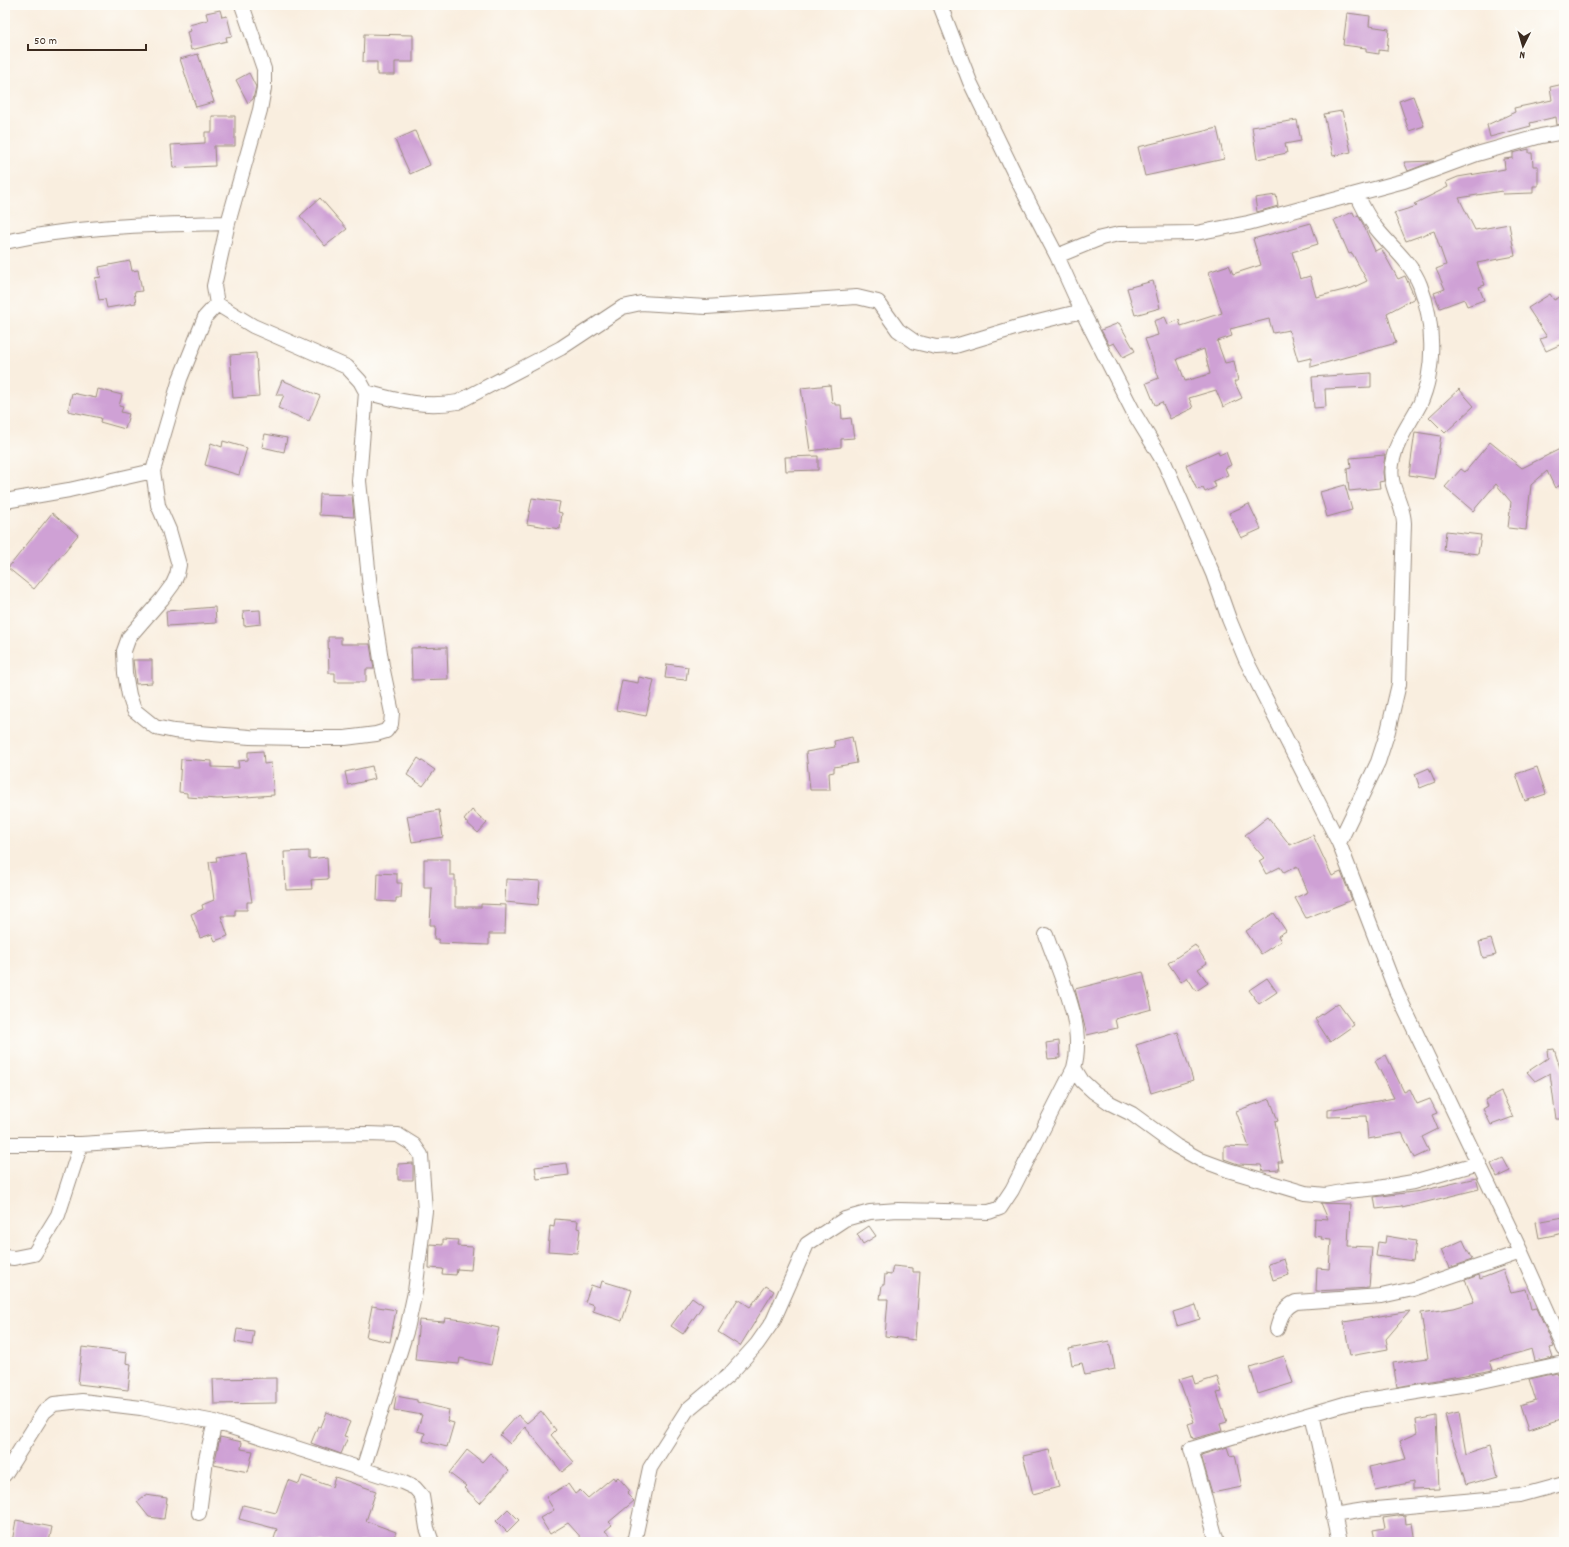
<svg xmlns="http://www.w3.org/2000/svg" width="1569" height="1547" font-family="Dekko,sans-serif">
	<rect width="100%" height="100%" fill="#fdfcf7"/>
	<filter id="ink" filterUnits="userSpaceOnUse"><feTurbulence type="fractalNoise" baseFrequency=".025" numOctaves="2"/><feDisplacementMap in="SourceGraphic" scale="8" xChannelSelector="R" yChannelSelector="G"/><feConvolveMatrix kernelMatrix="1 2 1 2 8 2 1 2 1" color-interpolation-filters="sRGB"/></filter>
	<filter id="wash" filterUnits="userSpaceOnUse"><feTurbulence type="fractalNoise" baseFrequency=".012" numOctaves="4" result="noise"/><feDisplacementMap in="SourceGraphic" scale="16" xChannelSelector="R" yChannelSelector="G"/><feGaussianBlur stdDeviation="0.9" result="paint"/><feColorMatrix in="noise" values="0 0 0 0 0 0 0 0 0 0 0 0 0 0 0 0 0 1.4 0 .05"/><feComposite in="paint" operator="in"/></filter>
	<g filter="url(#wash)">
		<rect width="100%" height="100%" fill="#f9eedf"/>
		<g id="blocks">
			<path fill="#cfa1d5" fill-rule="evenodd" d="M 220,10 L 222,17 L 227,16 L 232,36 L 226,37 L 227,41 L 191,50 L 187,32 L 191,31 L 189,25 L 208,20 L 206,13 Z
				M 1347,13 L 1370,16 L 1369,26 L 1389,29 L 1387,51 L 1379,50 L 1379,54 L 1366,52 L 1366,48 L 1343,45 Z
				M 364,34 L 413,35 L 413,62 L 395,62 L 395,75 L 377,75 L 377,62 L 363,62 Z
				M 198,54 L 214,102 L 196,107 L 180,59 Z
				M 249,73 L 256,87 L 253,99 L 248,103 L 236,80 Z
				M 1564,84 L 1564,124 L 1557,125 L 1556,117 L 1530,123 L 1531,126 L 1490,137 L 1487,125 L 1515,112 L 1514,108 L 1552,100 L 1550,87 Z
				M 1413,96 L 1424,126 L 1409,131 L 1399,101 Z
				M 1342,111 L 1351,152 L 1333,156 L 1324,114 Z
				M 212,116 L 235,116 L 235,146 L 214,146 L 215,166 L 173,168 L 171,145 L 205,143 L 205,132 L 212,132 Z
				M 1297,120 L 1301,141 L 1285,144 L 1287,153 L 1257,159 L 1252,127 Z
				M 1217,128 L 1224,159 L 1145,176 L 1138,147 Z
				M 415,131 L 430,165 L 410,174 L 395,140 Z
				M 1529,149 L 1529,153 L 1532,153 L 1533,166 L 1538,166 L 1538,186 L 1533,186 L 1533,193 L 1503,194 L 1502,191 L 1459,198 L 1475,230 L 1509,224 L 1515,256 L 1477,263 L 1485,285 L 1479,287 L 1484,300 L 1467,306 L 1464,299 L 1440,308 L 1434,293 L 1445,289 L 1436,269 L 1446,265 L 1434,231 L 1406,241 L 1394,213 L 1417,206 L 1414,204 L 1448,187 L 1446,182 L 1458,177 L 1505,169 L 1504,159 L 1513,158 L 1513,153 Z
				M 1434,161 L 1408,171 L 1404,162 Z
				M 1276,195 L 1278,206 L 1257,212 L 1255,198 Z
				M 320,198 L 347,229 L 325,246 L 300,216 Z
				M 1353,212 L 1355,217 L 1358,215 L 1363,224 L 1375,251 L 1381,248 L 1398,279 L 1405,276 L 1415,298 L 1387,313 L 1396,343 L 1311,367 L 1311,358 L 1298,361 L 1289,330 L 1273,333 L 1269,319 L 1230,329 L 1232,336 L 1217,341 L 1225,363 L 1234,361 L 1238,381 L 1234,381 L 1242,398 L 1223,407 L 1216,390 L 1189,398 L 1193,408 L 1170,419 L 1162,402 L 1155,405 L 1146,383 L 1159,378 L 1145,339 L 1158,335 L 1154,321 L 1165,317 L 1168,324 L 1179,320 L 1181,326 L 1222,313 L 1208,272 L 1229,265 L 1233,274 L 1261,265 L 1253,239 L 1311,223 L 1318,244 L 1292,252 L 1300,279 L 1310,276 L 1316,297 L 1352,288 L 1367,281 L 1352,253 L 1349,254 L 1334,220 ZM 1204,349 L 1210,374 L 1185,381 L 1177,359 Z
				M 130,261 L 132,271 L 138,270 L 142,291 L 134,292 L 136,303 L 107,308 L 105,299 L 99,300 L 95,278 L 101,277 L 99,267 Z
				M 1153,281 L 1160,308 L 1135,315 L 1127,288 Z
				M 1550,294 L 1554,300 L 1564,295 L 1564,343 L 1546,351 L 1540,339 L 1547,337 L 1528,308 Z
				M 1119,323 L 1135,351 L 1123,357 L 1114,343 L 1109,345 L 1101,330 Z
				M 256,353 L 259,396 L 233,398 L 230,355 Z
				M 1371,373 L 1371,387 L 1325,389 L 1326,407 L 1314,408 L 1312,377 Z
				M 282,380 L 320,396 L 309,421 L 278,408 L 284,395 L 276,395 Z
				M 830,385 L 832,403 L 835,403 L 835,405 L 841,405 L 842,419 L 851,418 L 854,438 L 841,439 L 841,447 L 810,451 L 801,388 Z
				M 98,389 L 122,395 L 119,406 L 123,407 L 121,412 L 129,414 L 125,429 L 100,422 L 101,418 L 68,411 L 72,393 L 96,398 Z
				M 1459,389 L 1474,406 L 1445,433 L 1429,417 Z
				M 1415,432 L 1441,436 L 1434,479 L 1409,475 Z
				M 265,434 L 287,438 L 284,452 L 262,447 Z
				M 223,441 L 247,448 L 239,475 L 205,465 L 211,443 L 222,447 Z
				M 1490,442 L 1522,468 L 1564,447 L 1564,483 L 1555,488 L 1547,471 L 1531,485 L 1526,530 L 1508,528 L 1511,502 L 1496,484 L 1473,511 L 1445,487 L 1461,469 L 1465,472 Z
				M 1218,451 L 1219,455 L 1226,452 L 1231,465 L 1225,468 L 1228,475 L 1213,481 L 1216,487 L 1205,492 L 1203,488 L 1197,490 L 1186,465 Z
				M 1385,455 L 1383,472 L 1384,481 L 1379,482 L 1380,488 L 1349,491 L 1347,469 L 1351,468 L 1350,458 Z
				M 818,456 L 818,470 L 786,471 L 785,457 Z
				M 1345,485 L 1352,510 L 1327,517 L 1320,492 Z
				M 320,494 L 352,495 L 354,517 L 319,515 Z
				M 532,498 L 560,502 L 558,512 L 562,513 L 560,529 L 527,524 Z
				M 1249,504 L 1261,529 L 1241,538 L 1229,513 Z
				M 52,513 L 78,535 L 34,589 L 8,568 Z
				M 1446,531 L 1481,535 L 1478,554 L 1444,550 Z
				M 215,607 L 216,623 L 167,626 L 166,611 Z
				M 260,610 L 261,624 L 244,626 L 243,611 Z
				M 328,637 L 341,637 L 341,644 L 370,644 L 374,669 L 366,669 L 366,682 L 335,682 L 335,673 L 329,673 Z
				M 447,647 L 448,679 L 412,680 L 411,648 Z
				M 133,660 L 152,660 L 152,683 L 136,684 Z
				M 667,664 L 688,667 L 686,680 L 665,678 Z
				M 639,677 L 654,680 L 646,716 L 616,710 L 622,680 L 638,683 Z
				M 852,737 L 857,763 L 834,767 L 834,772 L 829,773 L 830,790 L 810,790 L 806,752 L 835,747 L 834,741 Z
				M 263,751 L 264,764 L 271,763 L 274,795 L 218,799 L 187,797 L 187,793 L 179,792 L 181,759 L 212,761 L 212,767 L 239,768 L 238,761 L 248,760 L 248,752 Z
				M 418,758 L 435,770 L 423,786 L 407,775 Z
				M 372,766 L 375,779 L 348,785 L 345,772 Z
				M 1537,767 L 1546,794 L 1525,801 L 1516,774 Z
				M 1429,768 L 1435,782 L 1420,788 L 1415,774 Z
				M 439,810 L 443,837 L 412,842 L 407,816 Z
				M 472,810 L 487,823 L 478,833 L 464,820 Z
				M 1268,817 L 1290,845 L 1313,835 L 1332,876 L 1341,872 L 1352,900 L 1306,918 L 1295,898 L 1308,892 L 1297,866 L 1284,873 L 1280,867 L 1266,874 L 1259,861 L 1264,858 L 1245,835 Z
				M 309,851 L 309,859 L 327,857 L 328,879 L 311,880 L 312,889 L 286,890 L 284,852 Z
				M 244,852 L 252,902 L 247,902 L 247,910 L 235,910 L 235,916 L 221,916 L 228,936 L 215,941 L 212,934 L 200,938 L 191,914 L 203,909 L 202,905 L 214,900 L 209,862 L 217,861 L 216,857 Z
				M 424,859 L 450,859 L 450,875 L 455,875 L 455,907 L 481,907 L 481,904 L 506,905 L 505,934 L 489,934 L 489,945 L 439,943 L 439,939 L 434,939 L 435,925 L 430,925 L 432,888 L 424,888 Z
				M 378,873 L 397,874 L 397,883 L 402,883 L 401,898 L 396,898 L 396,902 L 377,901 Z
				M 506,879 L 540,881 L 538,905 L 505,902 Z
				M 1274,913 L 1286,931 L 1278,936 L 1281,941 L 1261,954 L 1246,931 Z
				M 1491,939 L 1496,955 L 1483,958 L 1479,942 Z
				M 1195,945 L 1207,963 L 1198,969 L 1208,983 L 1196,991 L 1187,977 L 1181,982 L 1168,963 Z
				M 1143,972 L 1152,1009 L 1115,1019 L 1117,1028 L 1087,1035 L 1075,989 Z
				M 1267,978 L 1277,992 L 1259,1004 L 1249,990 Z
				M 1338,1003 L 1354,1025 L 1330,1042 L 1315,1019 Z
				M 1178,1032 L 1193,1080 L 1151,1093 L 1136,1045 Z
				M 1059,1041 L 1060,1058 L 1048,1059 L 1046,1043 Z
				M 1554,1049 L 1562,1074 L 1564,1074 L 1564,1119 L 1556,1119 L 1550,1073 L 1535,1081 L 1527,1072 L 1548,1058 L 1547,1050 Z
				M 1386,1055 L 1404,1092 L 1410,1089 L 1417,1104 L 1430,1099 L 1437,1113 L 1432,1115 L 1438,1129 L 1422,1137 L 1429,1151 L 1414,1158 L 1402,1133 L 1368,1139 L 1366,1116 L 1328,1117 L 1328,1110 L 1394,1098 L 1375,1061 Z
				M 1501,1092 L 1513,1117 L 1491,1125 L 1483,1109 L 1488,1106 L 1485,1100 Z
				M 1270,1099 L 1278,1121 L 1275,1122 L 1282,1162 L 1278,1162 L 1279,1170 L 1263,1171 L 1261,1165 L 1238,1164 L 1224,1159 L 1224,1146 L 1249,1147 L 1236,1111 Z
				M 1503,1158 L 1510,1171 L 1497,1177 L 1491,1164 Z
				M 413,1163 L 413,1180 L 398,1180 L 398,1164 Z
				M 567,1163 L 569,1175 L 537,1179 L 535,1167 Z
				M 1476,1178 L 1479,1189 L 1402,1208 L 1402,1206 L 1376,1209 L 1374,1197 L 1421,1191 Z
				M 1321,1203 L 1350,1204 L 1348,1246 L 1372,1247 L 1369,1288 L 1316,1291 L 1317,1268 L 1329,1269 L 1331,1240 L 1321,1239 L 1322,1237 L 1314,1236 L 1315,1218 L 1328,1219 Z
				M 1564,1217 L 1564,1233 L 1539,1238 L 1536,1222 Z
				M 555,1219 L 578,1221 L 577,1228 L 580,1229 L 577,1253 L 548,1251 L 550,1226 L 554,1227 Z
				M 869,1226 L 876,1236 L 863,1244 L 857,1234 Z
				M 1386,1236 L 1416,1241 L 1413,1261 L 1376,1256 L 1378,1242 L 1385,1243 Z
				M 443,1239 L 458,1240 L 457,1246 L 473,1247 L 471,1270 L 457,1269 L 456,1275 L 442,1274 L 443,1269 L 429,1268 L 430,1244 L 443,1245 Z
				M 1463,1240 L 1472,1260 L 1449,1268 L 1441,1250 Z
				M 1284,1259 L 1289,1275 L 1273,1280 L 1268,1264 Z
				M 893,1266 L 913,1268 L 913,1272 L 920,1272 L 915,1340 L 885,1336 L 888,1299 L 880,1299 L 882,1285 L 884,1285 L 885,1274 L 891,1275 Z
				M 1503,1270 L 1511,1292 L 1526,1289 L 1531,1309 L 1537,1308 L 1554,1347 L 1550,1348 L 1553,1357 L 1535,1361 L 1532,1349 L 1490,1361 L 1493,1370 L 1397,1387 L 1393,1363 L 1428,1358 L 1421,1313 L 1454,1308 L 1474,1302 L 1465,1280 L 1479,1275 L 1480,1279 Z
				M 602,1281 L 632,1290 L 622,1321 L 593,1311 L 594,1305 L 585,1302 L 591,1285 L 600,1288 Z
				M 766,1286 L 774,1291 L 740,1346 L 718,1332 L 738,1299 L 750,1307 Z
				M 692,1297 L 703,1305 L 683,1334 L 671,1326 Z
				M 1196,1305 L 1200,1319 L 1177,1326 L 1173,1312 Z
				M 372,1306 L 396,1310 L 390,1342 L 366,1337 Z
				M 1410,1311 L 1386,1339 L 1388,1349 L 1350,1356 L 1344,1322 Z
				M 445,1318 L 463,1320 L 499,1328 L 491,1365 L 460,1358 L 459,1364 L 415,1360 L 419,1320 L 444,1322 Z
				M 237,1329 L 254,1331 L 252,1345 L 235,1342 Z
				M 1109,1341 L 1115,1369 L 1085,1375 L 1082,1363 L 1072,1365 L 1069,1349 Z
				M 82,1347 L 127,1353 L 126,1363 L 131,1364 L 128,1390 L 78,1384 Z
				M 1284,1356 L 1293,1383 L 1258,1394 L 1250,1367 Z
				M 1557,1373 L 1558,1377 L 1561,1376 L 1564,1386 L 1564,1418 L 1528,1430 L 1520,1406 L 1536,1401 L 1529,1379 Z
				M 1192,1375 L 1195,1384 L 1217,1377 L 1222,1392 L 1217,1393 L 1227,1422 L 1220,1424 L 1222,1431 L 1193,1439 L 1188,1424 L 1194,1422 L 1179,1379 Z
				M 276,1378 L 276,1403 L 214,1404 L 213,1379 Z
				M 396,1396 L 417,1400 L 417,1402 L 449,1410 L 447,1421 L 454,1423 L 447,1447 L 423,1441 L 425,1433 L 417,1431 L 422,1415 L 394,1410 Z
				M 541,1411 L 556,1430 L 551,1435 L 574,1462 L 562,1472 L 525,1427 L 510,1444 L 500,1435 L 518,1415 L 527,1423 Z
				M 327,1412 L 350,1422 L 344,1436 L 348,1437 L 341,1454 L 311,1443 L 318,1426 L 321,1427 Z
				M 1459,1412 L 1466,1454 L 1490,1446 L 1498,1476 L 1466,1485 L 1445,1415 Z
				M 1436,1416 L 1439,1489 L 1413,1490 L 1413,1482 L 1375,1490 L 1369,1467 L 1406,1459 L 1400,1441 L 1418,1433 L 1416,1420 Z
				M 220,1437 L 242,1442 L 241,1449 L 253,1451 L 248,1472 L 214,1465 Z
				M 1227,1447 L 1230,1456 L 1235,1455 L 1242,1487 L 1212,1493 L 1201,1455 Z
				M 467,1450 L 482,1462 L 490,1453 L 509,1471 L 480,1503 L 464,1488 L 466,1486 L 449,1473 Z
				M 1049,1450 L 1059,1487 L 1033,1494 L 1023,1456 Z
				M 302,1476 L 332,1487 L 335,1477 L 376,1491 L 366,1521 L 396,1532 L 392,1542 L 273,1542 L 277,1529 L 239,1519 L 243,1505 L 276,1513 L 288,1480 L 299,1484 Z
				M 613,1477 L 615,1480 L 618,1477 L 630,1491 L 627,1494 L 634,1501 L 609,1522 L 612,1525 L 605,1531 L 618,1542 L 585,1542 L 568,1523 L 550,1534 L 540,1518 L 554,1510 L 546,1497 L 568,1484 L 575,1494 L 580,1490 L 588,1498 Z
				M 145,1495 L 167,1498 L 164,1519 L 149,1517 L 137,1502 Z
				M 508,1509 L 519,1520 L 507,1532 L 496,1521 Z
				M 1405,1515 L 1406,1524 L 1412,1523 L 1415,1542 L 1375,1542 L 1373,1530 L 1385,1528 L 1383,1518 Z
				M 16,1520 L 52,1527 L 49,1542 L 12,1542 Z"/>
		</g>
	</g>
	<g filter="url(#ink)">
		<use href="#blocks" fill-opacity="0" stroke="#9a8c7e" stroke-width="1"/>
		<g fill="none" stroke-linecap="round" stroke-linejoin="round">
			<g stroke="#9a8c7e" stroke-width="16">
				<path id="minor" d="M 940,5 L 970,82 L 1021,187 L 1057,256 L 1082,311 L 1134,413 L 1165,464 L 1213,574 L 1229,619 L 1246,660 L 1339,843 L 1396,991 L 1521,1252 L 1564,1348
					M 5,242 C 77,225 154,225 228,223
					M 1057,256 L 1101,238 L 1119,234 L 1196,233 L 1248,223 L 1404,181 L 1477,154 L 1541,136 L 1564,132
					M 217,304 L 205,317 L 180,379 L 153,471 L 158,505 L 169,530 L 179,565 L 177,575 L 173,584 L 162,599 L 129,637 L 124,651 L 125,673 L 129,695 L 134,710 L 155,727 L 174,731 L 250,737 L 298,738 L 345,738 L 376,734 L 386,731 L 391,724 L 392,713 L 382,666 L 370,588 L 359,481 L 366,392 L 360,381 L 347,367 L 253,326 L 217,304 L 214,286 L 228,223 L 260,110 L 264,88 L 264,69 L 242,5
					M 366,392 C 397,401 426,408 458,402 L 561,348 L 623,307 L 641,303 L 706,307 L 857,297 L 878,302 L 898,330 L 915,342 L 936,347 L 955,346 L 1018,327 L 1082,311
					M 5,501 L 69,490 L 153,471
					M 1339,843 L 1378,762 L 1388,731 L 1399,684 L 1404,523 C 1403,501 1388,487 1392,464 C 1395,443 1410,423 1420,404 C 1436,369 1434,321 1420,285 C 1411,262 1391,247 1376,228 C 1368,217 1362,206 1357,194
					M 1046,935 C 1060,976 1086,1025 1074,1068 L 1082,1081 L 1094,1092 L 1110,1103 L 1132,1114 L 1176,1146 L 1201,1160 L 1228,1170 L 1305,1193 L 1326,1195 L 1347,1191 L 1378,1188 L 1413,1182 L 1479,1163
					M 5,1144 L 81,1144 L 204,1136 L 367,1134 L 398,1135 L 414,1145 L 421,1155 L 425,1211 L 415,1292 L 407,1329 L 363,1469
					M 5,1257 L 14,1258 L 34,1254 L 58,1215 L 81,1144
					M 1277,1329 C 1280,1317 1284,1307 1296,1302 L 1381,1296 L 1413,1289 L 1521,1252
					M 1312,1414 L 1340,1542
					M 5,1474 L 44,1412 L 54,1404 L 82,1401 L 141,1408 L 215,1422 L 402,1482 L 415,1488 L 422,1496 L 427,1528 L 432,1542
					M 199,1513 L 206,1459 L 215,1422
					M 1333,1515 L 1365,1510 L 1520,1496 L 1564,1484
					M 634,1542 L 650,1468 L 687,1410 L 729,1375 L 757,1344 L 773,1321 L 807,1244 L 845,1219 L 870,1212 L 898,1210 L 989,1212 L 1000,1208 L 1012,1190 L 1074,1068
					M 1217,1542 L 1191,1449 L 1348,1403 L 1473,1383 L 1564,1363"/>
			</g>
			<use href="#minor" stroke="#fff" stroke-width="14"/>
		</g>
	</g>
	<rect width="1569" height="1547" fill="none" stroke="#fdfcf7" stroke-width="20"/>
	<g transform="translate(1523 46) rotate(185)" stroke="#fdfcf7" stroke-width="3" paint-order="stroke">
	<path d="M0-3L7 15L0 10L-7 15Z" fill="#3b2a1e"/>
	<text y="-6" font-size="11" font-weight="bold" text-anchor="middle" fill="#3b2a1e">N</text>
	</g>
	<path d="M28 44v6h118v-6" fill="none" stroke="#3b2a1e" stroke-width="2"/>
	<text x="34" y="44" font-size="12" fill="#3b2a1e" stroke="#fdfcf7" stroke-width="3" paint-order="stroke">50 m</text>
</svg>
